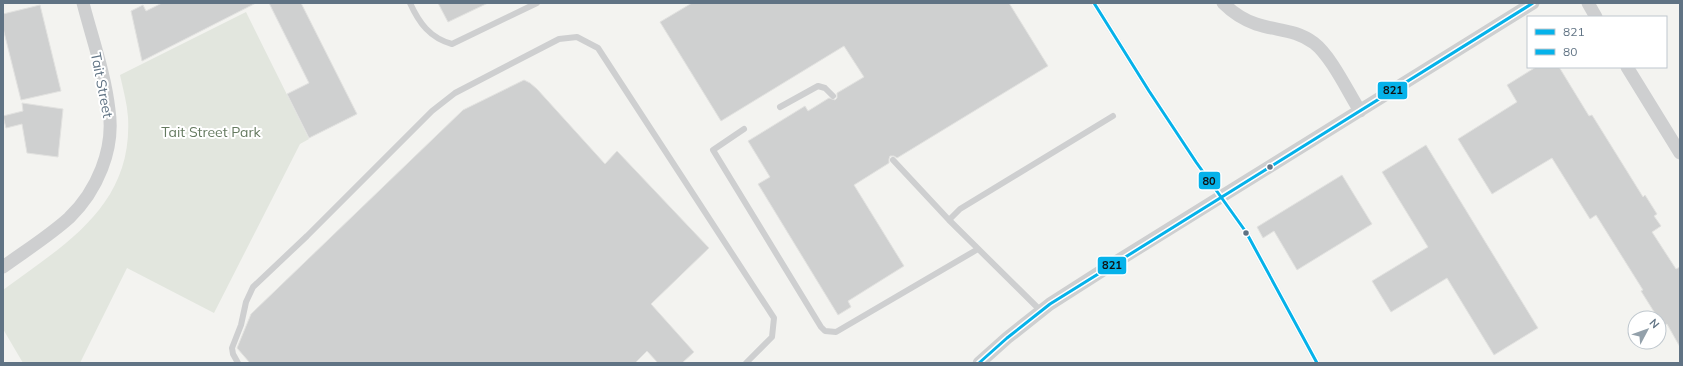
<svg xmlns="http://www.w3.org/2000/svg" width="1683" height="366" font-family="Mulish,sans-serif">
	<rect width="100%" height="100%" fill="#f3f3f0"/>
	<path fill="#e2e6de" d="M 246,12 L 309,139 L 300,144 L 214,313 L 127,268 L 80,363 L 23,363 L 3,329 L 3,290 C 65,244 133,206 128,117 C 127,103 123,89 120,75 Z"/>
	<path fill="#cfd0d0" stroke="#e2e2e0" d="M 162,3 L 256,3 L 142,61 L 131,11 L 143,5 L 146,11 Z
		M 269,3 L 301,3 L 357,114 L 309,138 L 287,94 L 309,83 Z
		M 438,3 L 488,3 L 448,22 Z
		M 692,3 L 1009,3 L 1048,66 L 897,158 L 894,156 L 890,156 L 889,159 L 889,163 L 854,185 L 904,266 L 848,301 L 851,307 L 838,315 L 758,184 L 770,177 L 748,141 L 805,106 L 808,111 L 829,98 L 835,100 L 837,98 L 837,93 L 864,77 L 844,46 L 721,121 L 660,22 Z
		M 40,5 L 61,91 L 21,100 L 3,28 L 3,14 Z
		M 1536,67 L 1559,67 L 1589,116 L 1592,115 L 1643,197 L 1645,195 L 1657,214 L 1654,216 L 1661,226 L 1652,232 L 1676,269 L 1680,267 L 1680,347 L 1667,324 L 1663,326 L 1641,291 L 1643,290 L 1596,215 L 1590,219 L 1552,158 L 1492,194 L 1458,139 L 1517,102 L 1507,85 Z
		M 524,80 L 530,83 L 537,89 L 605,164 L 617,151 L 709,248 L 651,304 L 694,352 L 682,363 L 658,363 L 647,351 L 635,363 L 250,363 L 237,348 L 251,314 L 463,110 Z
		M 22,103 L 63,109 L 58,157 L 27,153 L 22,124 L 6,128 L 3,116 L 23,111 Z
		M 1426,145 L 1538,328 L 1494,355 L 1447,278 L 1391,312 L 1372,281 L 1428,247 L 1382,172 Z
		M 1342,175 L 1372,224 L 1297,270 L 1274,231 L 1263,238 L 1257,227 Z"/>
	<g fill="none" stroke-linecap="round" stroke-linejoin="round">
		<path stroke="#cecfd0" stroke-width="6" d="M 410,3 C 419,23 430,38 452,44 L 537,3
			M 1094,3 L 1149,91 L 1196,162 L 1246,232 L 1317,363
			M 780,107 L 818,86 L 825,88 L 833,96
			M 744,129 L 713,150 L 821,327 L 825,331 L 836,332 L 978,249
			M 893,160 L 949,220 L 1041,311
			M 949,220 L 960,209 L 1113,116
			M 238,363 L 233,354 L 232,348 L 241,325 L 246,302 L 253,287 L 307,236 L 432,111 L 455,93 L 559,39 L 577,37 L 598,48 L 774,318 L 772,337 L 746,363"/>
		<path stroke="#cecfd0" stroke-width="13" d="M 1223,3 C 1232,12 1244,20 1256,24 C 1277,31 1295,29 1314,43 C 1331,56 1348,92 1360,111
			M 1588,3 L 1596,17
			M 1627,67 L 1680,153
			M 3,267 C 25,251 49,236 69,218 C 97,191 115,149 109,110 C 105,74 92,38 83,3
			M 979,363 L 1007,338 L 1050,304 L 1111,265 L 1533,3"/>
		<g stroke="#fff" stroke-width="6">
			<path id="bus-1" d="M 979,363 L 1007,338 L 1050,304 L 1533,3"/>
		</g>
		<g stroke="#fff" stroke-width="6">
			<path id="bus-2" d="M 1094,3 L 1149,91 L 1196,162 L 1246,232 L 1317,363"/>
		</g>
		<use href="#bus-1" stroke="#05b2ea" stroke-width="3"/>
		<use href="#bus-2" stroke="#05b2ea" stroke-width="3"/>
	</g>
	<g fill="#607384" stroke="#fff" stroke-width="1.5">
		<circle cx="1270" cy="167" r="3.5"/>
		<circle cx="1246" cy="233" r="3.5"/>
	</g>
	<g text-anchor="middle" stroke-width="4" stroke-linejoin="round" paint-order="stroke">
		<g font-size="14" fill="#607384" stroke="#fff">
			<text transform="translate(102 85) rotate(79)" y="5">Tait Street</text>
		</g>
		<g font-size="14" fill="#657a60" stroke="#fff">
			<text x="211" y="137">Tait Street Park</text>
		</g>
	</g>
	<g stroke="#fff" stroke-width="1.5">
		<rect x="1377" y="81" width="31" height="19" rx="4" fill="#05b2ea"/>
		<rect x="1198" y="171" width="23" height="19" rx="4" fill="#05b2ea"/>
		<rect x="1097" y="256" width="30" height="19" rx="4" fill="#05b2ea"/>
	</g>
	<g font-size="11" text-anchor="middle" font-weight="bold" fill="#111">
		<text x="1393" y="94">821</text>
		<text x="1209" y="185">80</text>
		<text x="1112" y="269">821</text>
	</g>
	<rect width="1683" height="366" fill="none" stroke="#607384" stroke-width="8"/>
	<rect x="1527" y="16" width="140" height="52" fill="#ffffff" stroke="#bfc7ce"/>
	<rect x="1535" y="29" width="20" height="6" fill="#05b2ea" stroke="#bfc7ce"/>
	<text x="1563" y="36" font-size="12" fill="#607384">821</text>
	<rect x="1535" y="49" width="20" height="6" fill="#05b2ea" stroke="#bfc7ce"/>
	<text x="1563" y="56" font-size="12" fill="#607384">80</text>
	<g transform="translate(1647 330) rotate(49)"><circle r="19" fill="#ffffff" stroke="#bfc7ce"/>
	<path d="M0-3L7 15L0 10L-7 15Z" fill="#93a0aa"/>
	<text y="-6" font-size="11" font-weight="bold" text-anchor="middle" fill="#607384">N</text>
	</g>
</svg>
